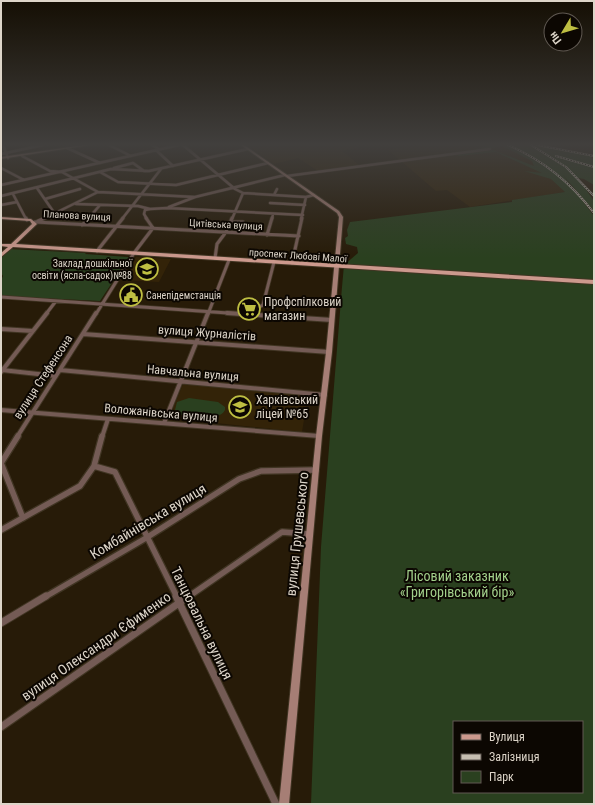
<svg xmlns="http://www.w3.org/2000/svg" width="595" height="805" font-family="'Roboto Condensed',sans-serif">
	<rect width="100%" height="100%" fill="#271b08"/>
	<path fill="#332308" d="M 247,145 L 354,145 L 358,148 L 342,151 L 359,165 L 318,171 L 298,158 L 274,164 Z
		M 417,145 L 504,145 L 539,162 L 565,192 L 470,207 L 447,190 L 436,191 L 388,150 Z
		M 136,257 L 171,259 L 159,282 L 122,280 Z
		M 183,384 L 308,396 L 302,432 L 169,418 Z"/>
	<path fill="#2a401f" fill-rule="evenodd" d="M 489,145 L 533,145 L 591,156 L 594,161 L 593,166 L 594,185 L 584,179 L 578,178 L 594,201 L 594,211 L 563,175 L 594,216 L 594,804 L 311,804 L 321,547 L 342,287 L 344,265 L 358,253 L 357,247 L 346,244 L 345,238 L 348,236 L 347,230 L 350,222 L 512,202 L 512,200 L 565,192 L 551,179 L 524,171 L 542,173 L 496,152 L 459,156 L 455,154 L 493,150 L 534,166 L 532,161 L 502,146 L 484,150 L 480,148 ZM 454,722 L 582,722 L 582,792 L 454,792 Z
		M 9,249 L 86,253 L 85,254 L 129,257 L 100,301 L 1,296 L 1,280 L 3,276 L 1,273 L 1,257 Z
		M 189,398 L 218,402 L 225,407 L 225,410 C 219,422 189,419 179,414 L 175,410 L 177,402 Z"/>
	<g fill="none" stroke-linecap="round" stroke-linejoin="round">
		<g stroke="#403523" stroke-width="3.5">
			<path id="street-far4" d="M 3,145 L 8,158
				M 109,145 L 131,156
				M 152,145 L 159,149 L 157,151 L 173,166
				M 183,145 L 235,189 L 243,193 L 306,197
				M 67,148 L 100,163
				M 1,154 L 43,145
				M 22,156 L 50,171 L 62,172 L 98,192 L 195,197
				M 1,168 L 24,180
				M 114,168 L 133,163 L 144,171
				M 100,172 L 118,182 L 176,185 L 268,163
				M 287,176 L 490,149
				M 1,185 L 179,145
				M 37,188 L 55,214
				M 13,194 L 26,219
				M 274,195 L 277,189
				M 1,196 L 111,169 L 149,171 L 248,149
				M 45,199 L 80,189
				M 270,203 L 305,205
				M 76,204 L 138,206 L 150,209 L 167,208 L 303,215
				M 1,205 L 17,202
				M 169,207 L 195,197 L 285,175
				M 43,219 L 98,192
				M 88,219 L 100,205
				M 122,219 L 161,169
				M 147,219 L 144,214 L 145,210 L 150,209
				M 232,219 L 243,193
				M 272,219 L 273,214
				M 301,219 L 306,197 L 314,195"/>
		</g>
		<g stroke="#403523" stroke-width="4.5">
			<path id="street-far3" d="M 26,218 L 27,220
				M 38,221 L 45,218
				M 35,222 L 299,236
				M 230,222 L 243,222
				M 82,225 L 89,218
				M 267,235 L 272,218
				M 97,251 L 123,218
				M 215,258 L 217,244 L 226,232 L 232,218
				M 292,263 L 302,218
				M 1,297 L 242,314
				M 46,314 L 56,301
				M 96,314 L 134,253 L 153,228 L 146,218
				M 208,314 L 229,260
				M 253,314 L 255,309 L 263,305 L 274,262"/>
		</g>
		<g stroke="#403523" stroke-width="6">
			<path id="street-far2" d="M 227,313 L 332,320
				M 253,315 L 254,313
				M 1,329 L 33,331
				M 83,334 L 329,352
				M 2,370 L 56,376
				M 60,370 L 325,395
				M 1,372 L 47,313
				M 1,410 L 319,436
				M 164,423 L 208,313
				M 17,437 L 96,313
				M 102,437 L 108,419"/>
		</g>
		<g stroke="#403523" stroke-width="8">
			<path id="street-far1" d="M 18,436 L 1,463 L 23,518
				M 94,466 L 115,472 L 177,597
				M 1,530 L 80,486 L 94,466 L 102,436
				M 45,597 L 146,538 L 239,479 L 261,471 L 316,470
				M 188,597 L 282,532 L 309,534"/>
		</g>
		<g stroke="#403523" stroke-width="9">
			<path id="street" d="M 176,596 L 276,804
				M 1,623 L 46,596
				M 1,727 L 189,596"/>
		</g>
		<g stroke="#403523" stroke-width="2">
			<path id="secondary" d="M 84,145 L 90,145 L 1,159 L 1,157 Z
				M 241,145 L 244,145 L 339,211 L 343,217 L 332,352 L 322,436 L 289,804 L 279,804 L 316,436 L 326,352 L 339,217 L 337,213 Z"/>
		</g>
		<g stroke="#403523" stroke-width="2">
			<path id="primary" d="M 1,217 L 31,219 L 37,224 L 16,244 L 594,280 L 594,284 L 13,247 L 1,257 L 1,253 L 8,247 L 1,246 L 1,244 L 11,244 L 32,224 L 30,221 L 1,219 Z"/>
		</g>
		<use href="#street-far4" stroke="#745b55" stroke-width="2.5"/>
		<use href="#street-far3" stroke="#745b55" stroke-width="3"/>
		<use href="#street-far2" stroke="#745b55" stroke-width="4"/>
		<use href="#street-far1" stroke="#745b55" stroke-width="5.5"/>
		<use href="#street" stroke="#745b55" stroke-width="7"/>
		<use href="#secondary" fill="#a67e75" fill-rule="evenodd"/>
		<use href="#primary" fill="#cc998d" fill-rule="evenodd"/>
		<g stroke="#c6beb1" stroke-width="2">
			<path id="rail" d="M 508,145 C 544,161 570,182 594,213
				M 531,145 L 566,167 L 594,196
				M 537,145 L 594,156
				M 556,156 L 594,167"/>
		</g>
		<use href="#rail" stroke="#0c0702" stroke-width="1" stroke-dasharray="1.5" stroke-linecap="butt"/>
	</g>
	<linearGradient id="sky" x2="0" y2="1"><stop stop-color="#150f04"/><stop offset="0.56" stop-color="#413f3d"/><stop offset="1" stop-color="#413f3d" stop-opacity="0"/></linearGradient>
	<rect width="595" height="258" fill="url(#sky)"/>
	<defs>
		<g id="school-ring" transform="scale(1.15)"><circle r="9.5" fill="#0c0702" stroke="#bebe42" stroke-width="1.5"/><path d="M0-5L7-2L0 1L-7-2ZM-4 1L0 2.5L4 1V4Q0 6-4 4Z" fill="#bebe42"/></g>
		<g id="civic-ring" transform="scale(1.15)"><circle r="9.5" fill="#0c0702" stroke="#bebe42" stroke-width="1.5"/><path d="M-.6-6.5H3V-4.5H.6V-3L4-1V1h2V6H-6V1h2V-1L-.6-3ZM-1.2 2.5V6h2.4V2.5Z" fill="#bebe42"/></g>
		<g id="supermarket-ring" transform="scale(1.15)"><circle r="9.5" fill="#0c0702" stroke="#bebe42" stroke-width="1.5"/><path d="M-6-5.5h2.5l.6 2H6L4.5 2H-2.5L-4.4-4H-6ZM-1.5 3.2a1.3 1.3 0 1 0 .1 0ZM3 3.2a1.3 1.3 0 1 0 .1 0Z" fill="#bebe42"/></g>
	</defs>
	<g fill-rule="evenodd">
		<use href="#school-ring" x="147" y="269"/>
		<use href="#civic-ring" x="131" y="295"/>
		<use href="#supermarket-ring" x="249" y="309"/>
		<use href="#school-ring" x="240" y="407"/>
	</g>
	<g text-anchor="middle" stroke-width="4" stroke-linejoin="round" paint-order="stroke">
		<g font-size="10" fill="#ddd5c9" stroke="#0c0702">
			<text transform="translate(77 215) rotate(3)" y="4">Планова вулиця</text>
			<text transform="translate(226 224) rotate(3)" y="4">Цитівська вулиця</text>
			<text transform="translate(298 255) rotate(4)" y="4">проспект Любові Малої</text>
		</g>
		<g font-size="10" fill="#ddd5c9" stroke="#0c0702" text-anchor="end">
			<text x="132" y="267">Заклад дошкільної<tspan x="132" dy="12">освіти (ясла-садок)№88</tspan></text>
			<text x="146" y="299" text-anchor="start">Санепідемстанція</text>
		</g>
		<g font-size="12" fill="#ddd5c9" stroke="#0c0702" text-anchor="start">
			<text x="264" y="306">Профспілковий<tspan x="264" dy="14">магазин</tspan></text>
			<text x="256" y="404">Харківський<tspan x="256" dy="14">ліцей №65</tspan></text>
		</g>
		<g font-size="12" fill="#ddd5c9" stroke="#0c0702">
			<text transform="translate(207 333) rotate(4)" y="4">вулиця Журналістів</text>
			<text transform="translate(193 373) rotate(5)" y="4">Навчальна вулиця</text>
			<text transform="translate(43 377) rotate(-57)" y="4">вулиця Стефенсона</text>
			<text transform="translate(161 413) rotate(5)" y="4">Воложанівська вулиця</text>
		</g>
		<g font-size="14" fill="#ddd5c9" stroke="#0c0702">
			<text transform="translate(148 521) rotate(-31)" y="5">Комбайнівська вулиця</text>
			<text transform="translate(297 534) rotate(-84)" y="5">вулиця Грушевського</text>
			<text transform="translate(202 623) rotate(64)" y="5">Танцювальна вулиця</text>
			<text transform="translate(96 646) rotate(-35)" y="5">вулиця Олександри Єфименко</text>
		</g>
		<g font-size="14" fill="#a2d08b" stroke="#0c0702">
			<text x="457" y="581">Лісовий заказник<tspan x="457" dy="16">«Григорівський бір»</tspan></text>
		</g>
	</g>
	<rect width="595" height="805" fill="none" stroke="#ddd5c9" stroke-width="4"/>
	<rect x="453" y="721" width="130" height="72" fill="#0c0702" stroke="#605952"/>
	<rect x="461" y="734" width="20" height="6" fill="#cc998d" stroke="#605952"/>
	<text x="489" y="741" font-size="12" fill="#ddd5c9">Вулиця</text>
	<rect x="461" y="754" width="20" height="6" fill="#c6beb1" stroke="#605952"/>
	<text x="489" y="761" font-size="12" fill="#ddd5c9">Залізниця</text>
	<rect x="461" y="771" width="20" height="12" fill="#2a401f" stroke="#605952"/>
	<text x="489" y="781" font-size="12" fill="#ddd5c9">Парк</text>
	<g transform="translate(563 32) rotate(232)"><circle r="19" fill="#0c0702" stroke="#605952"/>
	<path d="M0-3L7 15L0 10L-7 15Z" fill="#bebe42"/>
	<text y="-6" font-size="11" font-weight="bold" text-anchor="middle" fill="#ddd5c9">Пн</text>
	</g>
</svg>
